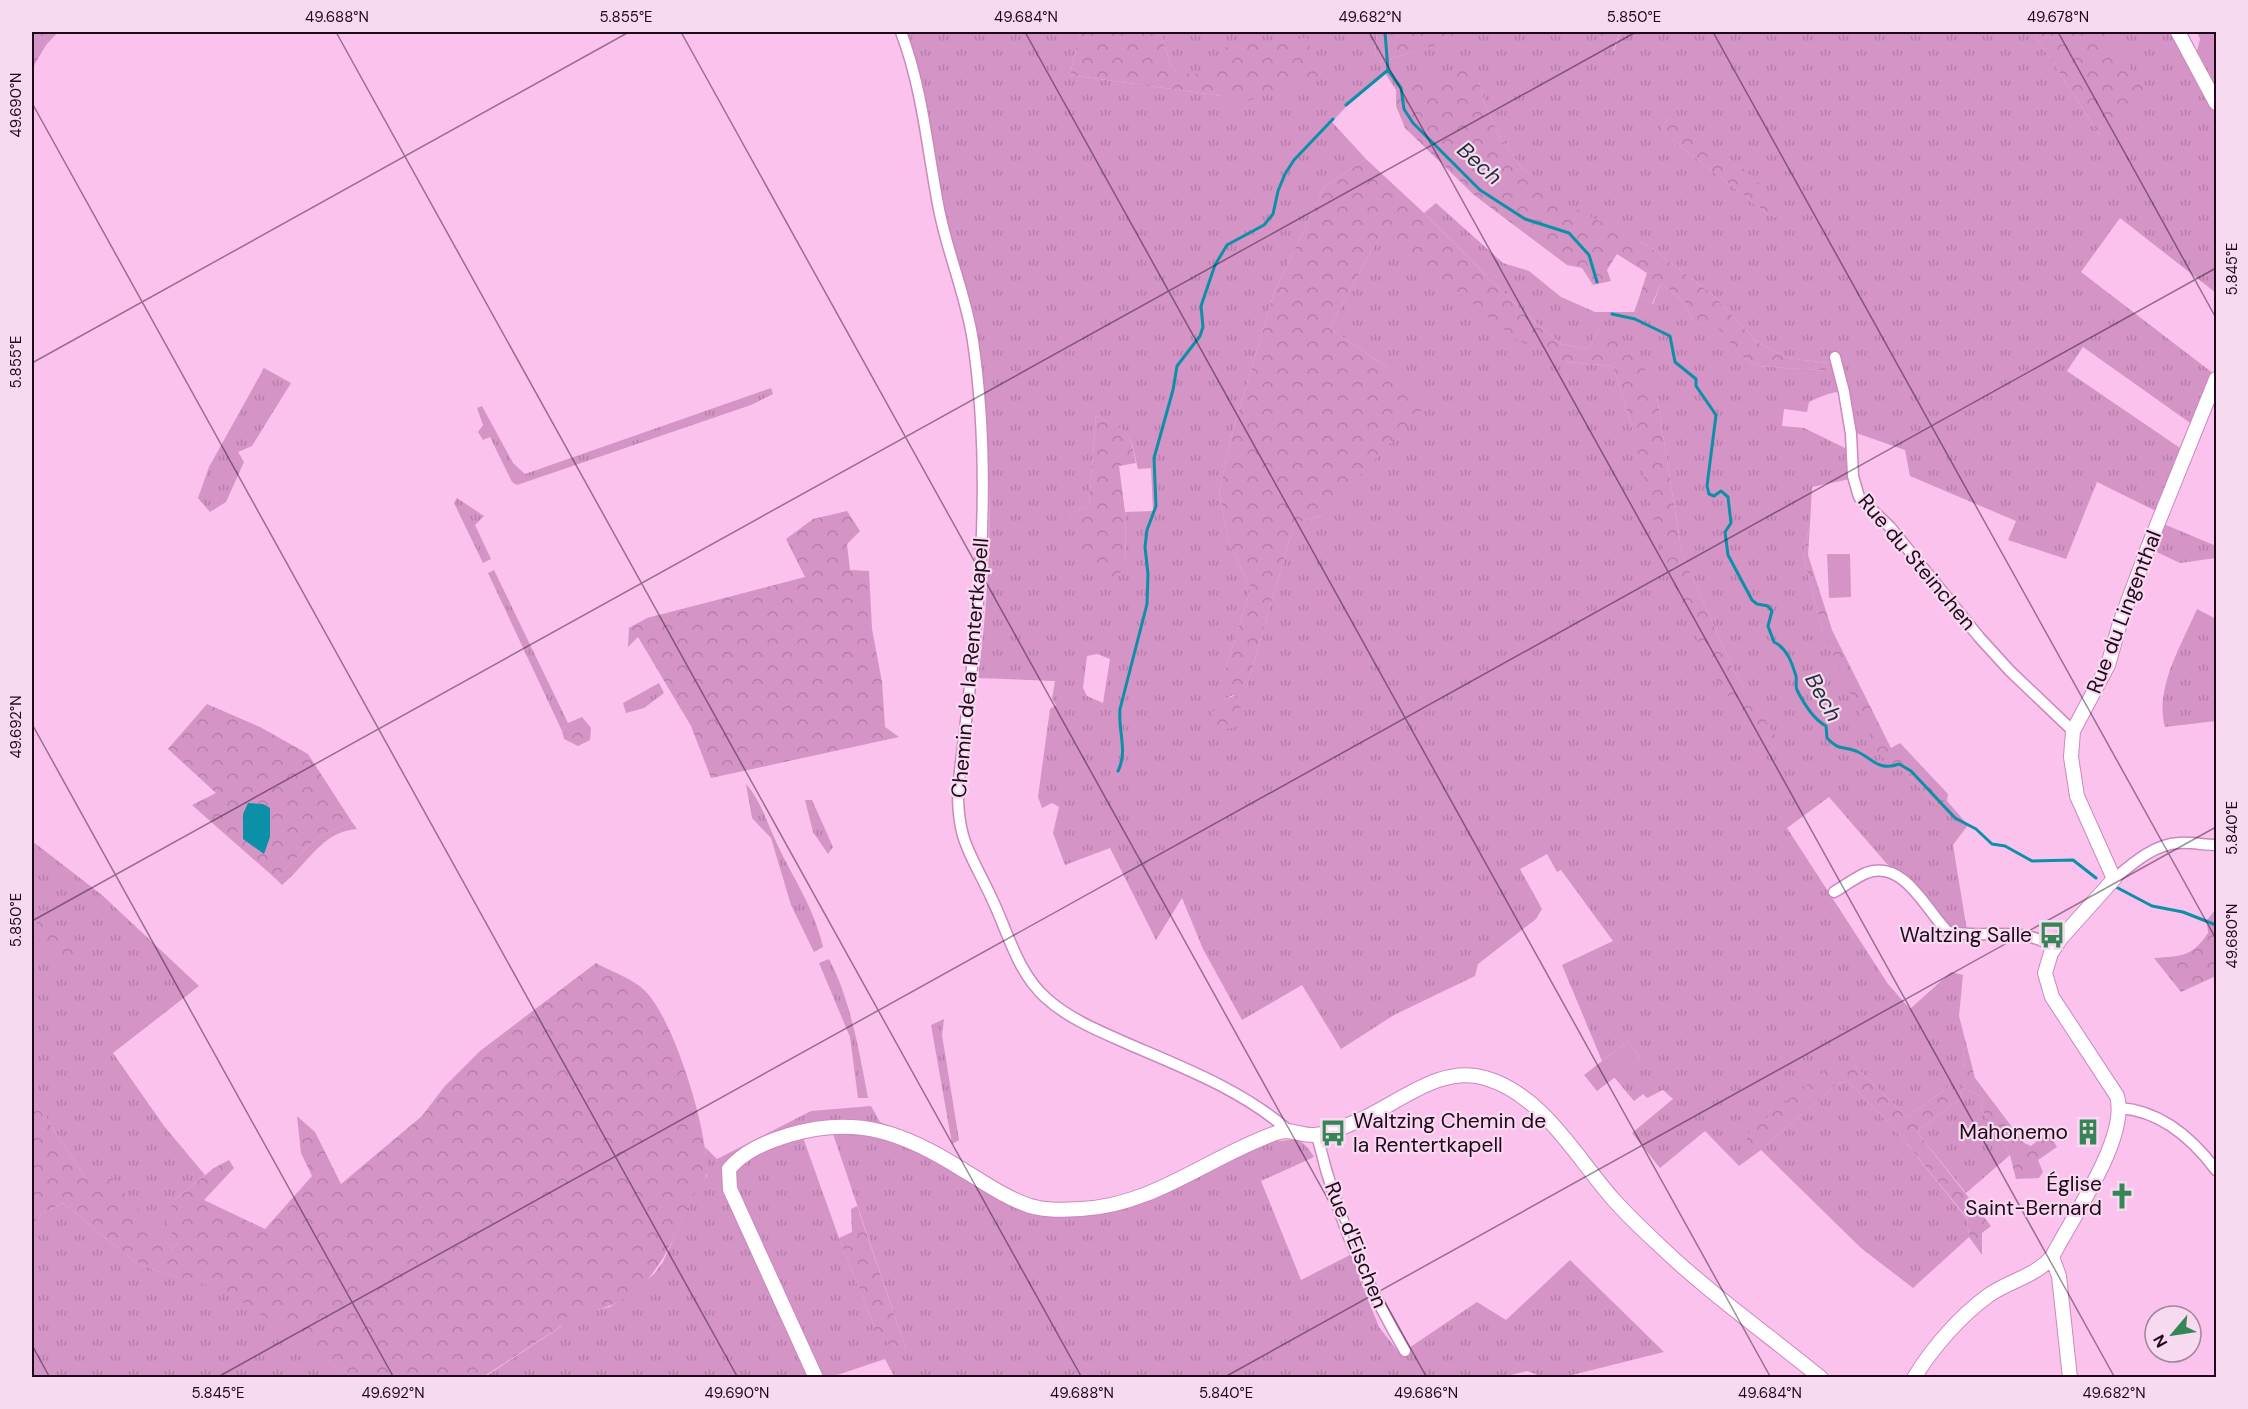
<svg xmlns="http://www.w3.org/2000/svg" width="2248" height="1409" font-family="'DM Sans',sans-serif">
	<defs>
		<pattern id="grass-tufts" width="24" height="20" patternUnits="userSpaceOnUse" patternTransform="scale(1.5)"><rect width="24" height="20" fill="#d494c6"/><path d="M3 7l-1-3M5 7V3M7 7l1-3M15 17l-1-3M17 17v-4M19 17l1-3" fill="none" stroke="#b67eaa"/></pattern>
		<pattern id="forest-crowns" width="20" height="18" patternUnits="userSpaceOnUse" patternTransform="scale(1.5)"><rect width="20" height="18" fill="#d494c6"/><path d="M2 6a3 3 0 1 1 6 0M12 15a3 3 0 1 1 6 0" fill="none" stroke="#b67eaa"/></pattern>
	</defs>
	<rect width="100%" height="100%" fill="#fbc2ed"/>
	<path fill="url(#grass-tufts)" fill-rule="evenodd" d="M 896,32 L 1080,32 L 1070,75 L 1222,96 L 1212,74 L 1178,74 L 1170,64 L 1162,36 L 1155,32 L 1377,32 L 1375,53 L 1380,62 L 1476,32 L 1598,32 L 1614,51 L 1620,32 L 2033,32 L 2099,134 L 2146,93 L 2105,32 L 2187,32 L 2198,53 L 2197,55 L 2210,70 L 2216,91 L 2216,293 L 2120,218 L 2081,272 L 2214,374 L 2193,425 L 2083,347 L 2067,371 L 2183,450 L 2158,512 L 2097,482 L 2066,559 L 2008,540 L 2016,521 L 1910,476 L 1905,450 L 1856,433 C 1850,391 1853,382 1809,402 L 1807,412 L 1784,409 L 1782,426 L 1804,428 L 1847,449 L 1850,479 L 1812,487 L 1810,524 L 1803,555 L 1823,633 L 1898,764 L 1936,805 L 1947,801 L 1968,825 L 1953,845 L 1967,931 L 1952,928 L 1940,920 L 1916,884 L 1887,864 L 1829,797 L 1787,828 L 1888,984 L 1910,1009 L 1951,972 L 1963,975 L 1959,1016 L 1967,1047 L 1963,1050 L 1965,1072 L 1960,1086 L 1950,1086 L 1907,1117 L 1853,1064 L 1761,1150 L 1838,1083 L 1848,1081 L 1900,1135 L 1967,1219 L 1969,1237 L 1913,1288 L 1861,1248 L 1761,1150 L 1739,1166 L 1705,1131 L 1660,1168 L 1632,1133 L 1673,1099 L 1663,1090 L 1647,1098 L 1643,1094 L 1634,1101 L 1614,1077 L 1640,1058 L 1628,1041 L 1602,1061 L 1562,965 L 1613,941 L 1561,870 L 1557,872 L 1547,854 L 1520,869 L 1542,909 L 1536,919 L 1478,964 L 1475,976 L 1394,1015 L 1341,1049 L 1302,985 L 1242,1020 L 1203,949 L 1182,898 L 1156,940 L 1110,848 L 1065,865 L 1053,833 L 1059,807 L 1052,803 L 1042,808 L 1038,797 L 1050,709 L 1056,705 L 1052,699 L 1055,681 L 978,678 C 990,589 993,499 985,409 C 982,367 971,325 964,284 L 954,284 L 933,207 L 906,56 ZM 1475,67 L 1485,104 L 1499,136 L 1522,168 L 1559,201 L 1651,248 L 1713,295 L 1757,342 L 1787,358 L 1828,363 L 1830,371 L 1758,366 L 1740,356 L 1717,325 L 1694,323 L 1685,303 L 1661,283 L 1653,304 L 1639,298 L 1634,312 L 1595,312 L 1561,297 L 1529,271 L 1503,263 L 1436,203 L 1424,213 L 1520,309 L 1561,344 L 1588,349 L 1598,330 L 1657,397 L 1682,554 L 1735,673 L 1790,760 L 1744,722 L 1633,431 L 1613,366 L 1567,362 L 1381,234 L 1329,328 L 1391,370 L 1323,515 L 1294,524 L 1246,689 L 1223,700 L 1235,696 L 1225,671 L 1251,588 L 1229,543 L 1219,492 L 1232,434 L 1274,293 L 1324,187 L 1366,159 L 1332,122 L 1355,97 L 1385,73 L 1396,90 ZM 1670,117 L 1776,217 L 1768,214 L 1681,147 L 1661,128 ZM 1096,416 C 1131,433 1130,431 1138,469 L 1151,468 L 1153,511 L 1125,512 L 1126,568 L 1068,515 L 1089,505 ZM 1097,654 L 1110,659 L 1103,703 L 1087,696 L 1083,688 L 1087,656 Z
		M 264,368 L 291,383 L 252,446 L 238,452 L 244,462 L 226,502 L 210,512 L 198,498 L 209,467 Z
		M 771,388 L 773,394 L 751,405 L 517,485 L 512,482 L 490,437 L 483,440 L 478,432 L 483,425 L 477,408 L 482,406 L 513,463 L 525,474 Z
		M 457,498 L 484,516 L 475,525 L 491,559 L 483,563 L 454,503 Z
		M 2159,522 L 2216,546 L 2214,553 L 2216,558 L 2180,563 L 2148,548 Z
		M 494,570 L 568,723 L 562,731 L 488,573 Z
		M 2197,609 L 2216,619 L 2216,721 L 2165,727 C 2154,689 2182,644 2197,609 Z
		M 659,683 L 664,693 L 644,708 L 626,713 L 623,703 Z
		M 746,784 C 760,800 765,817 774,837 C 791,876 813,904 823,947 L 814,952 L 791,905 L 771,838 L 752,818 Z
		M 805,800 L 812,800 L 833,847 L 828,854 L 813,832 Z
		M 352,822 L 357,829 C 322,831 307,865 282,885 L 276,879 L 309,845 L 322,835 Z
		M 32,841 L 102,895 L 199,986 L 113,1053 L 164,1126 L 205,1175 L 174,1200 L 178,1243 L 172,1249 L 145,1218 L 86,1179 L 49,1122 L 32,1100 Z
		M 829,959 C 851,1001 859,1051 868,1098 L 858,1098 L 850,1037 L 819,963 Z
		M 944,1019 L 942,1035 L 959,1140 L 952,1144 L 931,1025 Z
		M 1962,1088 L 1983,1097 L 1981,1108 L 2010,1155 L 1966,1193 L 1917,1132 L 1961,1098 Z
		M 871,1106 L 880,1122 C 906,1132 930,1143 954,1158 C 980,1173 1006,1191 1035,1201 C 1095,1220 1212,1162 1270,1140 C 1291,1145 1297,1129 1314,1157 L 1261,1181 L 1301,1280 L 1350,1255 L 1379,1327 L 1400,1354 L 1477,1302 L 1506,1320 L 1570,1260 L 1664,1352 L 1560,1378 L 1543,1377 L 1527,1371 L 1499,1378 L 895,1378 L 885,1359 L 828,1378 L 483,1378 L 562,1326 L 563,1317 L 610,1307 L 654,1274 L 663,1262 L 694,1193 L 707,1176 L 705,1147 L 717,1159 L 811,1111 ZM 831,1128 L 906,1349 L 875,1328 L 839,1238 L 801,1132 Z
		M 63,1203 L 134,1261 L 156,1271 L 225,1289 L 348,1375 L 361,1377 L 32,1378 L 32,1226 L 42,1214 Z"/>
	<path fill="url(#forest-crowns)" d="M 32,32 L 58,32 L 46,45 L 32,69 Z
		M 1080,32 L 1155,32 L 1162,36 L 1170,64 L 1178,74 L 1212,74 L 1229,43 L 1307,38 L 1319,78 L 1234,105 L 1222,96 L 1070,75 Z
		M 1377,32 L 1476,32 L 1476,33 L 1379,62 L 1375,53 Z
		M 1620,32 L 1613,51 L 1597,32 Z
		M 2033,32 L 2105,32 L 2147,93 L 2131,114 L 2099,134 Z
		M 1475,66 L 1485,104 L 1499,136 L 1522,168 L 1559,200 L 1651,248 L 1713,295 L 1757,342 L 1787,358 L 1828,363 L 1833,368 L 1830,371 L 1758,366 L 1740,356 L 1717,326 L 1694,323 L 1685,303 L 1661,283 L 1652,304 L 1639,298 L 1647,273 L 1617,254 L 1607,270 L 1611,281 L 1593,285 L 1582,268 L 1567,265 L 1474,195 L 1405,128 L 1396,106 L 1396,90 Z
		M 1670,117 C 1699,141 1775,177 1776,217 L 1768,214 L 1681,147 L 1661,128 Z
		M 1366,159 L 1424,213 L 1520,309 L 1561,344 L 1588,349 L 1598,330 L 1638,355 L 1657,397 L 1682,554 L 1735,673 L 1792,762 L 1744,722 L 1709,665 L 1663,561 L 1633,431 L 1613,366 L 1567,362 L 1515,339 L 1445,281 L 1381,234 L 1329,328 L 1391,370 L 1426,405 L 1323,515 L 1294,524 L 1246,689 L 1235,697 L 1242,712 L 1239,726 L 1219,731 L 1212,713 L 1223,700 L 1234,696 L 1225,671 L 1251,588 L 1229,543 L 1219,492 L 1232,434 L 1274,293 L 1324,187 Z
		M 1096,416 C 1127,431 1129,427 1136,463 L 1119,466 L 1125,512 L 1126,568 L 1112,579 L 1087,566 L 1078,552 L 1079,544 L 1093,539 L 1068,524 L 1068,515 L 1089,505 Z
		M 847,511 L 860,531 L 847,544 L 850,570 L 869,571 L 872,629 L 882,682 L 885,727 L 899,737 L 711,778 L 691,726 L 638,637 L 628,647 L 629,628 L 647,618 L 805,577 L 786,539 L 813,519 Z
		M 1810,524 L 1808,555 L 1832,630 L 1891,748 L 1900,743 L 1948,794 L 1947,801 L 1936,805 L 1898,764 L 1892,767 L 1877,751 L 1823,633 L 1803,555 Z
		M 207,704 L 260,727 L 308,754 L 352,822 L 322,835 L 309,845 L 276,879 L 192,805 L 216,793 L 168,749 Z
		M 582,717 L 591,728 L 590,740 L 578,746 L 564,739 L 562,731 L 568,723 Z
		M 2216,909 L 2216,976 L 2181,992 L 2154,958 C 2182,956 2192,957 2208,933 L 2207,920 Z
		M 47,916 L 59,928 L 76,955 L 58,963 L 34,932 L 37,921 Z
		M 596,963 C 612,972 635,979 647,993 C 675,1023 708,1131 707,1173 C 706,1181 695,1191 691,1200 C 668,1251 653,1295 594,1311 C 584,1314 573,1318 563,1317 L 563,1325 L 483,1377 L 361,1378 L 348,1375 L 225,1290 L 156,1271 L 134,1261 L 63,1203 L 42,1214 L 32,1226 L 32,1100 L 49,1122 L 86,1179 L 107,1172 L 172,1249 L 178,1243 L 166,1223 L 174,1200 L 214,1168 L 229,1160 L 234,1168 L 204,1200 L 265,1229 L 312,1176 L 301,1153 L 297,1116 L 315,1132 L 341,1184 L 422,1116 L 444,1087 L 480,1051 Z
		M 1967,1047 L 1975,1078 L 2024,1143 L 2031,1146 L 2048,1132 L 2057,1147 L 2038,1160 L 2043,1172 L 2039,1178 L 2016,1179 L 2010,1155 L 1981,1108 L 1983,1097 L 1962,1088 L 1961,1098 L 1917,1132 L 1991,1226 L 1982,1233 L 1982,1255 L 1969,1237 L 1967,1218 L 1900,1135 L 1848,1081 L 1838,1083 L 1761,1150 L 1745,1145 L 1749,1132 L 1833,1064 L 1853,1064 L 1907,1117 L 1950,1086 L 1960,1086 L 1957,1079 L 1965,1072 L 1963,1050 Z
		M 857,1206 L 906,1349 L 895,1352 L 875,1328 L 839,1238 L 852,1232 L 851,1209 Z"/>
	<path fill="#d494c6" d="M 2197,32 L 2216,32 L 2216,91 L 2204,75 L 2210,70 L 2196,55 L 2200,39 Z
		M 1827,554 L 1850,554 L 1851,597 L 1829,598 Z
		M 1628,1041 L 1640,1058 L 1597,1091 L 1584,1075 Z"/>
	<path fill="#0b90a7" d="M 248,803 L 263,804 L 270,808 L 270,837 L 264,854 L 243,839 L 243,814 Z"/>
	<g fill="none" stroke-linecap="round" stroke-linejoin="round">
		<path stroke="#0b90a7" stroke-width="3" d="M 1385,32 L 1388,70 L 1401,88 L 1404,109 L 1413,123 L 1480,190 L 1525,219 L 1569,233 L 1589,255 L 1597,282
			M 1346,105 L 1388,70
			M 1612,314 L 1635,319 L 1670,336 L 1675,362 L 1696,379 L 1696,386 L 1716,415 L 1707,486 L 1709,494 L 1714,496 L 1721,491 L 1728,497 L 1731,523 L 1725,532 L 1728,555 L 1752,600 L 1757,604 L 1768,606 L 1772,611 L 1768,626 L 1774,642 C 1787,648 1792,663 1796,676 C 1797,681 1795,686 1797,690 C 1804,704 1813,719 1826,726 L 1827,738 C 1841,752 1841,745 1856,751 C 1872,758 1879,772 1899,764 L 1911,771 L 1955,818 L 1976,829 L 1992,844 L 2005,846 L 2032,861 L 2073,860 L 2096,878
			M 1118,771 C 1128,751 1118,732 1120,709 L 1147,604 L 1148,574 L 1145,547 L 1147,530 L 1156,506 L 1154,458 L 1173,390 L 1177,366 L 1200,336 L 1203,327 L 1201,306 L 1215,265 L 1227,245 L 1264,225 L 1273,214 L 1278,191 L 1285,174 L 1294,160 L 1333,119
			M 2116,887 L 2152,906 L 2183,912 L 2216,925"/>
		<g stroke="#cb88bd" stroke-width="13">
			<path id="minor" d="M 901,32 C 922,87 927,146 938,204 C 946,250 966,294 973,341 C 995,491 976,639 958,788 C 957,842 971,853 992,899 C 1008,932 1017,972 1046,998 C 1070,1020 1104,1033 1133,1046 C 1187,1069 1243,1091 1288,1130
				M 1835,357 L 1844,392 L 1851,434 L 1853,476 L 1859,497 L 1890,527 L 1979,637 L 2010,671 L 2073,731
				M 2114,879 C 2132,864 2154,844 2179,843 C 2191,842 2204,845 2216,845
				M 1834,892 C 1844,886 1855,878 1866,873 C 1904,858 1927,912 1948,932 C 1985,939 2023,925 2055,948
				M 2120,1108 C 2161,1111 2192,1138 2216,1170
				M 1317,1135 C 1335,1212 1365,1283 1405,1351"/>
		</g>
		<g stroke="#cb88bd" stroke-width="16">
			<path id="tertiary" d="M 2178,32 L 2216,103
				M 2052,1257 L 2059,1276 L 2070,1378
				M 816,1378 L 730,1189 L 729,1169 C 744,1151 766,1142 789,1135 C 857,1115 905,1133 963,1170 C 985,1183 1006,1198 1030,1206 C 1047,1211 1064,1210 1081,1209 C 1153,1206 1210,1156 1276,1133 C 1290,1128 1299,1135 1313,1135 C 1328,1135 1348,1125 1362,1119 C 1400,1102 1440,1065 1485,1078 C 1542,1094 1576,1157 1613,1199 C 1627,1215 1643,1230 1658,1244 C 1709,1293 1766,1333 1821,1378
				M 1914,1378 C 1932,1348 1961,1315 1989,1295 C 2011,1280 2034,1277 2052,1257 C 2072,1217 2129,1138 2117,1096 L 2052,997 L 2045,973 L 2051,953 L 2061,938 L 2114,879 L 2077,796 L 2071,757 L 2073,731 L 2108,665 L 2120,623 L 2149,545 L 2216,379"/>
		</g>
		<use href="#minor" stroke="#fff" stroke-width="10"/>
		<use href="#tertiary" stroke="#fff" stroke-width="14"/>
	</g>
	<path fill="none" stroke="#20081c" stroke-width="1.5" stroke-opacity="0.45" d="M 336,32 L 1082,1378M 681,32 L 1427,1378M 1025,32 L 1771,1378M 1369,32 L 2115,1378M 1713,32 L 2216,939M 2058,32 L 2216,318M 32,103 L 738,1378M 32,363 L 629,32M 32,724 L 394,1378M 32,921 L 1636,32M 32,1345 L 50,1378M 216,1378 L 2216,268M 1223,1378 L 2216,827"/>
	<defs>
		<g id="bus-bare" transform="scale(2.07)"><path d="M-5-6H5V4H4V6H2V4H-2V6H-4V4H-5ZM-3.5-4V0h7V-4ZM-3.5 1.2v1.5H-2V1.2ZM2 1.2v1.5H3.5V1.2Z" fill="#358556" stroke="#f7daef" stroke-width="2.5" paint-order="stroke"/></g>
		<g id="building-bare" transform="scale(2.07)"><path d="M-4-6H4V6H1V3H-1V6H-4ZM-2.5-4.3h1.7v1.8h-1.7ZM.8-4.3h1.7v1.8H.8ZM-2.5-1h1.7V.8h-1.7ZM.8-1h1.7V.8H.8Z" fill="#358556" stroke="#f7daef" stroke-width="2.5" paint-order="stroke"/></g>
		<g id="church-bare" transform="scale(2.07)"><path d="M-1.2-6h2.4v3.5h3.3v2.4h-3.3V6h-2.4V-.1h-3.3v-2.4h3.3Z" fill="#358556" stroke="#f7daef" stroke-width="2.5" paint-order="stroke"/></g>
	</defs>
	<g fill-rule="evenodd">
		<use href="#bus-bare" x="2052" y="935"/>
		<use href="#building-bare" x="2088" y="1132"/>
		<use href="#bus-bare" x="1333" y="1133"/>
		<use href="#church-bare" x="2122" y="1196"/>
	</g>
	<g text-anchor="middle" stroke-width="4.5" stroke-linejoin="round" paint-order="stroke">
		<g font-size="21" fill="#20081c" stroke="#f7daef">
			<text transform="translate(1917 562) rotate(50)" y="7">Rue du Steinchen</text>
			<text transform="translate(2124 612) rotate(-69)" y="7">Rue du Lingenthal</text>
			<text transform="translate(970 668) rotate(-85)" y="7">Chemin de la Rentertkapell</text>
			<text transform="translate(1356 1245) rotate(68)" y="7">Rue d'Eischen</text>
		</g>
		<g font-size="21" fill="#20081c" stroke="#f7daef" text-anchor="end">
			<text x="2032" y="942">Waltzing Salle</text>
			<text x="1353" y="1128" text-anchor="start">Waltzing Chemin de<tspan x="1353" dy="24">la Rentertkapell</tspan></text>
			<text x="2068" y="1139">Mahonemo</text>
			<text x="2102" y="1191">Église<tspan x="2102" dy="24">Saint-Bernard</tspan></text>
		</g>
		<g font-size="22" font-style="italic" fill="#1a3238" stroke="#f7daef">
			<text transform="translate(1480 163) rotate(42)" y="8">Bech</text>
			<text transform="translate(1824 697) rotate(61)" y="8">Bech</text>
		</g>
	</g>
	<rect width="2248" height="1409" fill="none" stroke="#f7daef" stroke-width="66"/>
	<g transform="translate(2173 1334) rotate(241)"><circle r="28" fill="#f7daef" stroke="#a1869b" stroke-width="1.5"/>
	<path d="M0-4.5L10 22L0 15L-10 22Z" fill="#358556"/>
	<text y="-9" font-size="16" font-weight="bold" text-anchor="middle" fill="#20081c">N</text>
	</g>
	<rect x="33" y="33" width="2182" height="1343" fill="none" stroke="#20081c" stroke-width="2"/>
	<g font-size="15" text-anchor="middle" fill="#20081c">
		<text x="337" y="22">49.688°N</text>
		<text x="626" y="22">5.855°E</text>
		<text x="1026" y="22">49.684°N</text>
		<text x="1370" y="22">49.682°N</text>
		<text x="1634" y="22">5.850°E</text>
		<text x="2058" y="22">49.678°N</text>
		<text transform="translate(16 105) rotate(-90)" y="5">49.690°N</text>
		<text transform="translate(2232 269) rotate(-90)" y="5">5.845°E</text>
		<text transform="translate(16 362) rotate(-90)" y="5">5.855°E</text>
		<text transform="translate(16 727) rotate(-90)" y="5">49.692°N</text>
		<text transform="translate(2232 828) rotate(-90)" y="5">5.840°E</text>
		<text transform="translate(16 920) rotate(-90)" y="5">5.850°E</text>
		<text transform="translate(2232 936) rotate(-90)" y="5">49.680°N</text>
		<text x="218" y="1398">5.845°E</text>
		<text x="393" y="1398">49.692°N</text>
		<text x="737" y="1398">49.690°N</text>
		<text x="1082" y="1398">49.688°N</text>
		<text x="1226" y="1398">5.840°E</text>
		<text x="1426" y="1398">49.686°N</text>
		<text x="1770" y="1398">49.684°N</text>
		<text x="2114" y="1398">49.682°N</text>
	</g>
</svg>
